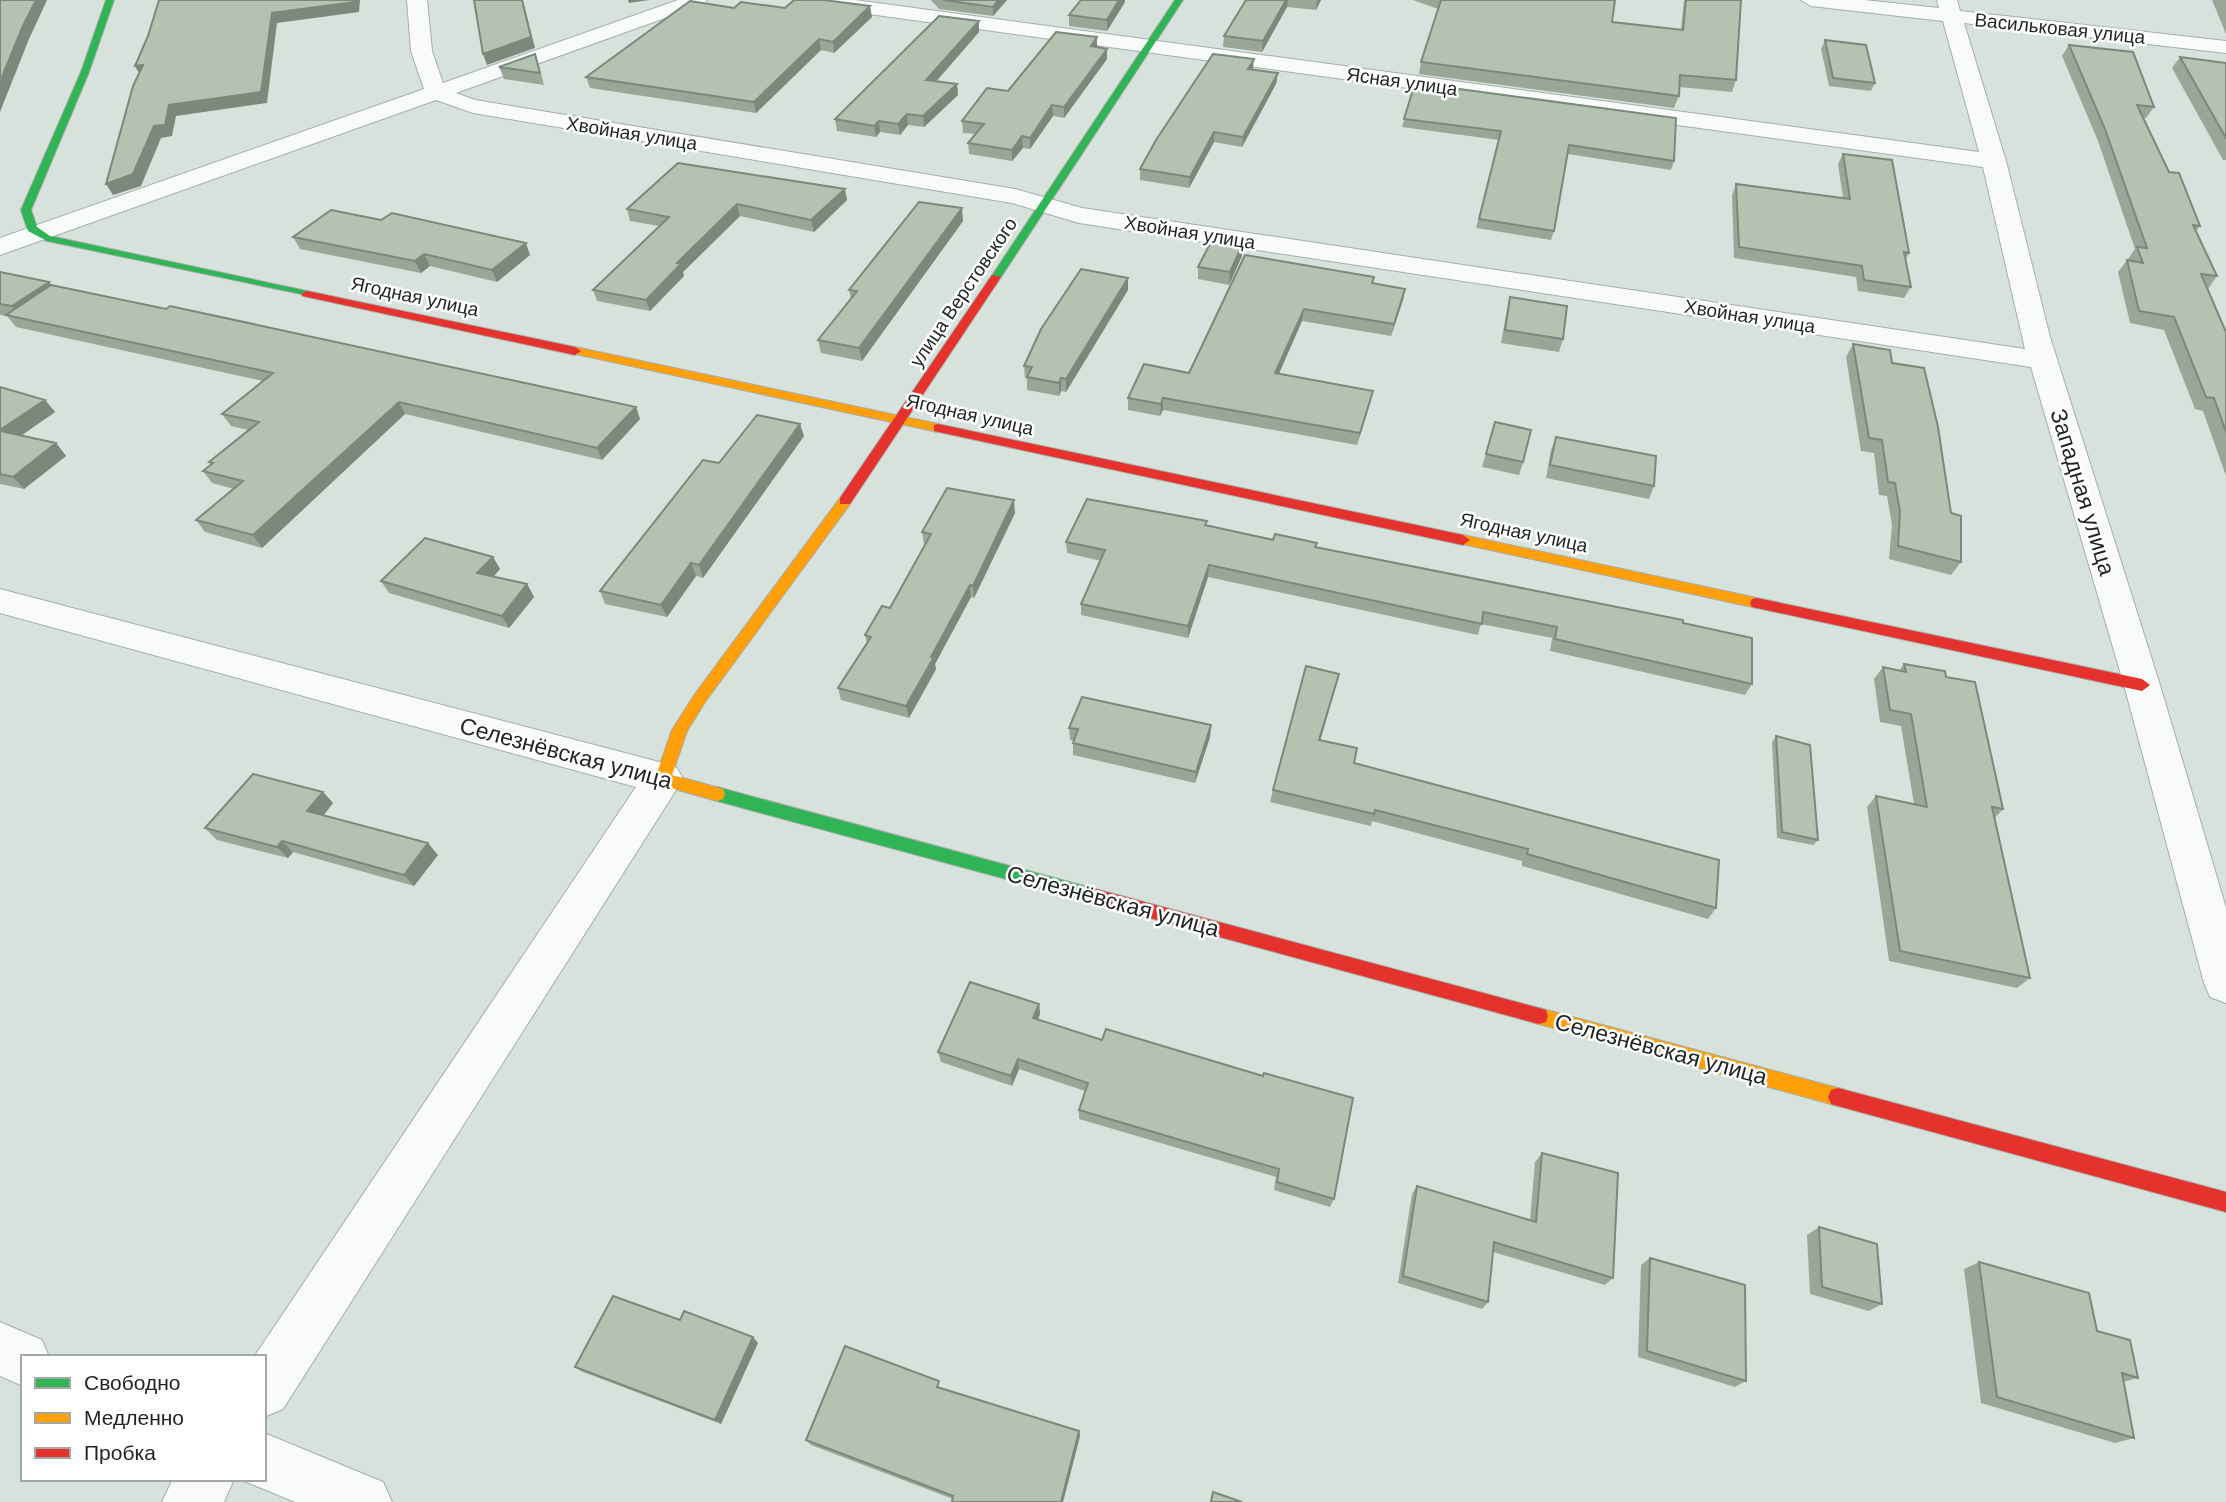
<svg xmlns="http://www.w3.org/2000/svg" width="2226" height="1502" font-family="'DM Sans',sans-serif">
	<rect width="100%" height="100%" fill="#d8e2dd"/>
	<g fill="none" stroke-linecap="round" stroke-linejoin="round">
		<g stroke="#a6adaa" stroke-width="2">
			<path id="street" d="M 407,0 L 427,0 L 432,51 L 443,83 L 678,0 L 707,0 L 704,4 L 456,93 L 475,100 L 1015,189 L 1082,208 L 2025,349 L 1983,167 L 811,6 L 801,0 L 855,0 L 1979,152 L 1943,21 L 1811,6 L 1801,0 L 1864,0 L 1939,8 L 1937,0 L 1957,0 L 1960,11 L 2226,41 L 2226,53 L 1964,23 L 2006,161 L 2050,337 L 2160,685 L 2226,908 L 2226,1003 L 2210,997 L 2204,983 L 2124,685 L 2031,367 L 1079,223 L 1012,203 L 473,113 L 436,100 L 0,255 L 0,238 L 424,89 L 411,51 Z
				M 0,589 L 663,763 L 677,768 L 683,779 L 283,1409 L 264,1417 L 264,1357 L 254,1357 L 636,787 L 0,613 Z
				M 0,1322 L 42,1340 L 49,1357 L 23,1357 L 23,1386 L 0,1376 Z
				M 264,1433 L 383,1482 L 392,1502 L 295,1502 L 244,1481 L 264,1479 Z
				M 173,1479 L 234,1479 L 224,1502 L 162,1502 Z"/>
		</g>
		<g stroke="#a6adaa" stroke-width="2">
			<path id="fast" d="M 106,0 L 114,0 L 89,72 L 31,210 L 37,227 L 50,236 L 307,291 L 313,294 L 311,296 L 47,241 L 28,231 L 21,210 L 81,72 Z
				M 1175,0 L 1183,0 L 1001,277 L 992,279 L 991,277 Z
				M 717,787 L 1088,887 L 1094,889 L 1097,894 L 1094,899 L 1088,901 L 717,801 L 711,799 L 709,794 L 711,789 Z"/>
		</g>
		<g stroke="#a6adaa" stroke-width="2">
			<path id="slow" d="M 575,347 L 938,424 L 944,428 L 938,432 L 571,353 L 571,349 Z
				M 845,497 L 850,498 L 850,504 L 705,702 L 687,731 L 672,775 L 723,789 L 725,794 L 723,799 L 717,801 L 657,784 L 655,779 L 672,730 L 695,694 L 840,498 Z
				M 1463,535 L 1757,598 L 1764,603 L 1757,608 L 1458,543 L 1456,540 Z
				M 1539,1008 L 1838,1088 L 1845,1090 L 1848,1097 L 1845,1104 L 1838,1106 L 1539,1024 L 1532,1022 L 1530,1016 L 1532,1010 Z"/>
		</g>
		<g stroke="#a6adaa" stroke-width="2">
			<path id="jam" d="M 992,275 L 1001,277 L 850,504 L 840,504 L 840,498 Z
				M 307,291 L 575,347 L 581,351 L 575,355 L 303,296 L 301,294 Z
				M 938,424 L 1463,535 L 1470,540 L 1463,545 L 934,431 L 934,425 Z
				M 1757,598 L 2142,679 L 2150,685 L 2142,691 L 1752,607 L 1750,603 L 1752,599 Z
				M 1088,887 L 1539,1008 L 1546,1010 L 1548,1016 L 1546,1022 L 1539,1024 L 1088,901 L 1082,899 L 1079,894 L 1082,889 Z
				M 1838,1088 L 2226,1192 L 2226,1212 L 1838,1106 L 1831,1104 L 1828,1097 L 1831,1090 Z"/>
		</g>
		<use href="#street" fill="#f9fbfa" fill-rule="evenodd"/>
		<use href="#fast" fill="#30b455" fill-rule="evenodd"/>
		<use href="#slow" fill="#ff9f0a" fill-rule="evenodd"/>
		<use href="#jam" fill="#e5322d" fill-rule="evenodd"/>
	</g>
	<path fill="#9aa798" d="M 931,0 L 1007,0 L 993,16 L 939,9 Z
		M 1081,0 L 1125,0 L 1125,2 L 1107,31 L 1069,26 L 1069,15 Z
		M 1246,0 L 1321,0 L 1316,10 L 1287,7 L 1262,52 L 1223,47 L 1224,36 Z
		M 1413,0 L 1615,0 L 1612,22 L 1681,30 L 1684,0 L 1741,0 L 1736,80 L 1732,92 L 1679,87 L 1679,96 L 1674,108 L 1419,74 L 1421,62 L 1438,9 Z
		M 2212,0 L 2226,0 L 2226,34 Z
		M 734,8 L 785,8 L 872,17 L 834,53 L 821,50 L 756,113 L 590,88 L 586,77 Z
		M 979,21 L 979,32 L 936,81 L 957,84 L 958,95 L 924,127 L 908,125 L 900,135 L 880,132 L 876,137 L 837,131 L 835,119 Z
		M 1097,37 L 1097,47 L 1107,59 L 1064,118 L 1053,116 L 1030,149 L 1023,148 L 1012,161 L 969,154 L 968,143 L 976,134 L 963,133 L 962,121 Z
		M 1825,40 L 1875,83 L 1871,91 L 1829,86 L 1821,49 Z
		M 2069,45 L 2154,107 L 2146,118 L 2143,118 L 2169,172 L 2200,226 L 2196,231 L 2217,276 L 2208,289 L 2226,332 L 2226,476 L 2203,411 L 2195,409 L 2164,330 L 2130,323 L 2118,272 L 2127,260 L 2129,260 L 2128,259 L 2135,249 L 2098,141 L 2062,56 Z
		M 2180,57 L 2226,63 L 2226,160 L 2223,160 L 2172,68 Z
		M 539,66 L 544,85 L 504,79 L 499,67 Z
		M 1253,70 L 1278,73 L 1276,84 L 1242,147 L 1214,142 L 1189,188 L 1140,180 L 1140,169 Z
		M 1415,83 L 1674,161 L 1671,170 L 1568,154 L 1554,231 L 1551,240 L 1476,228 L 1499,140 L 1402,127 Z
		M 1843,154 L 1909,253 L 1906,259 L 1911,287 L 1904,298 L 1858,291 L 1856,277 L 1734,258 L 1732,195 L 1736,184 L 1843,198 L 1838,164 Z
		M 847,200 L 814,232 L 740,216 L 683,272 L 684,276 L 650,311 L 597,301 L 593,290 L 659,226 L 630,221 L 627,209 Z
		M 963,221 L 862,361 L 821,353 L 818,340 L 851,299 L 849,290 Z
		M 293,237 L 530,255 L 497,282 L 430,266 L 421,273 L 300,249 Z
		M 1245,255 L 1373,283 L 1405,289 L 1403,300 L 1391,336 L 1302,321 L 1279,373 L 1370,403 L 1357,445 L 1163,410 L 1160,416 L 1128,410 L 1128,398 L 1189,373 Z
		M 1242,256 L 1229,285 L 1198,279 L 1198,267 Z
		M 0,272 L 49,282 L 51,285 L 636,407 L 640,419 L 602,460 L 405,414 L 262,548 L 205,532 L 196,520 L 234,489 L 212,483 L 203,471 L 211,465 L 209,462 L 248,430 L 231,426 L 222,414 L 263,381 L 16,327 L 7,316 L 0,315 Z
		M 1128,290 L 1066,392 L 1061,391 L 1059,396 L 1027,390 L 1027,379 L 1025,378 L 1024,366 Z
		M 1510,297 L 1563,339 L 1559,352 L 1501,343 L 1507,310 Z
		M 1853,344 L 1892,363 L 1951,513 L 1961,562 L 1951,575 L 1889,559 L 1892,525 L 1887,496 L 1879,495 L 1874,453 L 1861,451 L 1846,357 Z
		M 0,387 L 45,400 L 55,412 L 21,436 L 56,443 L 66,456 L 24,489 L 0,484 Z
		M 1495,422 L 1523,462 L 1519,475 L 1482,467 Z
		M 804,436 L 703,578 L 696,576 L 667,617 L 605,604 L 600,591 L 719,463 Z
		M 1556,437 L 1654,486 L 1649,499 L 1546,478 L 1551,450 Z
		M 1015,513 L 974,598 L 971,597 L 935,664 L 936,669 L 909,718 L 841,700 L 838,688 L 867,643 L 865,635 L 890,608 L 925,545 L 924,544 L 922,532 Z
		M 1207,525 L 1683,623 L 1752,684 L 1745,695 L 1550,651 L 1552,638 L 1481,624 L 1478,635 L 1208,577 L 1188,638 L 1081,615 L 1081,604 L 1101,561 L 1067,553 L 1066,542 Z
		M 493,557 L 500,569 L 493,577 L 527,584 L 534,597 L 509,628 L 389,593 L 381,581 Z
		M 1904,664 L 1946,677 L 2003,809 L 1995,818 L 2030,978 L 2017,988 L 1889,961 L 1867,807 L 1876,796 L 1914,804 L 1901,726 L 1880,722 L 1874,679 L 1883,667 L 1899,671 Z
		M 1339,674 L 1320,740 L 1354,763 L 1716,908 L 1708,919 L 1522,866 L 1522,861 L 1372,821 L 1371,826 L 1270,802 L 1273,790 Z
		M 1211,725 L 1210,737 L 1195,783 L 1073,755 L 1073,743 L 1074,741 L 1070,740 L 1069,728 Z
		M 1776,736 L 1818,840 L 1813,845 L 1777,838 L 1772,742 Z
		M 323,792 L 333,803 L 324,815 L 438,855 L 414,886 L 293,852 L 288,858 L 217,840 L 205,828 Z
		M 1039,1004 L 1040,1014 L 1038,1020 L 1334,1199 L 1330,1207 L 1274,1190 L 1276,1177 L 1079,1119 L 1079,1110 L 1085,1091 L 1019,1069 L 1012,1086 L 941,1062 L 938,1052 Z
		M 1542,1153 L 1613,1278 L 1605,1285 L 1493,1252 L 1488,1302 L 1482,1309 L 1398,1283 L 1412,1194 L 1417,1186 L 1530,1220 L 1535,1162 Z
		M 1819,1227 L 1882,1304 L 1869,1311 L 1810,1294 L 1807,1235 Z
		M 1650,1258 L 1746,1381 L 1735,1387 L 1638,1357 L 1641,1265 Z
		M 1979,1262 L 2138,1378 L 2123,1382 L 2134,1438 L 2115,1443 L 1981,1403 L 1964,1269 Z
		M 680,1320 L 753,1337 L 758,1343 L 721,1424 L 583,1372 L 575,1367 Z
		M 942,1387 L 942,1388 L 1079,1431 L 1080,1436 L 1063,1502 L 952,1502 L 953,1499 L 811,1445 L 806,1440 Z"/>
	<path fill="#7d887c" d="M 36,0 L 47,0 L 29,39 L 0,112 L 0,82 L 22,28 Z
		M 355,0 L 360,0 L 359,12 L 277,23 L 267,103 L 176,116 L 172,136 L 161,138 L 141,186 L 113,195 L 106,184 L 154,126 L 169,105 L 272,13 Z
		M 522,0 L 523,1 L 535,48 L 487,65 L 483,54 Z
		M 628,0 L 649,0 L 629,3 Z
		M 998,0 L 1007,0 L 993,16 L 993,7 Z
		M 1119,0 L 1125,0 L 1125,2 L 1107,31 L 1107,20 Z
		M 1286,0 L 1288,0 L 1287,7 L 1262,52 L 1263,41 Z
		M 1317,0 L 1321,0 L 1316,10 Z
		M 870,6 L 872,17 L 834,53 L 833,42 Z
		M 979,21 L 979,32 L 928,91 L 926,80 Z
		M 1097,37 L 1097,48 L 1091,46 Z
		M 819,39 L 821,50 L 756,113 L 754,102 Z
		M 1107,49 L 1107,59 L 1064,118 L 1064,107 Z
		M 1254,59 L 1253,69 L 1248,69 Z
		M 143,65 L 141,77 L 135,66 Z
		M 1278,73 L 1276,84 L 1242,147 L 1243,137 Z
		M 957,84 L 958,95 L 924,127 L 923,116 Z
		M 1052,105 L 1053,116 L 1030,149 L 1030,138 Z
		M 907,114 L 908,125 L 900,135 L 898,124 Z
		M 879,121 L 880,132 L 876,137 L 874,126 Z
		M 1214,132 L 1214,142 L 1189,188 L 1190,177 Z
		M 1022,136 L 1023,148 L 1012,161 L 1012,150 Z
		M 845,189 L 847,200 L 814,232 L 811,220 Z
		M 737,204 L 740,216 L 683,272 L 684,276 L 650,311 L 646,300 L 677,263 Z
		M 962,208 L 963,221 L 862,361 L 859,348 Z
		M 526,243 L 530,255 L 497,282 L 492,270 Z
		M 1243,243 L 1242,256 L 1229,285 L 1230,272 Z
		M 424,254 L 430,266 L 421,273 L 415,261 Z
		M 1128,278 L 1128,290 L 1066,392 L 1066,379 Z
		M 49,282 L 58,295 L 22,319 L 12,306 Z
		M 1405,289 L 1403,300 L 1391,336 L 1394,324 Z
		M 1304,309 L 1302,321 L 1274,385 L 1275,373 Z
		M 1061,378 L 1061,391 L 1059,396 L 1059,383 Z
		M 1373,391 L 1370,403 L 1357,445 L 1360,433 Z
		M 1163,398 L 1163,410 L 1160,416 L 1161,404 Z
		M 45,400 L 55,412 L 10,443 L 0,430 Z
		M 399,402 L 405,414 L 262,548 L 253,535 Z
		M 636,407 L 640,419 L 602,460 L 597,448 Z
		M 800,424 L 804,436 L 703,578 L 699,565 Z
		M 56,443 L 66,456 L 24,489 L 13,477 Z
		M 1014,500 L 1015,513 L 974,598 L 973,586 Z
		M 493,557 L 500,569 L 485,586 L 477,573 Z
		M 691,563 L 696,576 L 667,617 L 661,605 Z
		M 1209,565 L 1208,577 L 1188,638 L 1188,626 Z
		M 527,584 L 534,597 L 509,628 L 502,616 Z
		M 970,585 L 971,597 L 935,664 L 936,669 L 909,718 L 906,706 L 931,657 Z
		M 1339,674 L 1336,686 L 1317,752 L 1319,740 Z
		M 1211,725 L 1210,737 L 1195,783 L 1196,772 Z
		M 323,792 L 333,803 L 318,822 L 307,811 Z
		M 282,841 L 293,852 L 288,858 L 277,847 Z
		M 428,843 L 438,855 L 414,886 L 404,875 Z
		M 1039,1004 L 1040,1014 L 1034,1029 L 1033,1018 Z
		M 1018,1059 L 1019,1069 L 1012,1086 L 1011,1076 Z
		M 753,1337 L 758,1343 L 721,1424 L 715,1420 Z
		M 1079,1431 L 1080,1436 L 1063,1502 L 1061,1502 Z"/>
	<path fill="#b3c2b1" stroke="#7d887c" stroke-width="2" d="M 0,0 L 36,0 L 22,28 L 0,82 Z
		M 159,0 L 355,0 L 355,2 L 272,13 L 261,92 L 169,105 L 165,125 L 154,126 L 133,174 L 106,184 L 133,86 L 143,65 L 135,66 L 148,36 Z
		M 474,0 L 522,0 L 531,37 L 483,54 Z
		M 794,0 L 824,0 L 870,6 L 833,42 L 819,39 L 754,102 L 586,77 L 690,1 L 734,8 L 741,2 L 785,8 Z
		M 943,0 L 998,0 L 993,7 Z
		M 1081,0 L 1119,0 L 1107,20 L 1069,15 Z
		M 1246,0 L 1286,0 L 1263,41 L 1224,36 Z
		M 1441,0 L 1615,0 L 1612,22 L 1683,30 L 1686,0 L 1741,0 L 1736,80 L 1680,75 L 1679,96 L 1421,62 Z
		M 939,16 L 979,21 L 926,80 L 957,84 L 923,116 L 907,114 L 898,124 L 879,121 L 874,126 L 835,119 Z
		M 1056,32 L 1097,37 L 1091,46 L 1107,49 L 1064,107 L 1052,105 L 1030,138 L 1022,136 L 1012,150 L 968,143 L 984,124 L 962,121 L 987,88 L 1008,91 Z
		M 1825,40 L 1866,45 L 1875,83 L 1833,78 Z
		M 2069,45 L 2133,52 L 2154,107 L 2137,105 L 2169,172 L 2179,173 L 2200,226 L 2193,225 L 2217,276 L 2201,274 L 2226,332 L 2226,432 L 2214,398 L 2206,397 L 2174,317 L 2139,311 L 2127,260 L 2143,263 L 2137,247 L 2147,248 L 2105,129 Z
		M 535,54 L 540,73 L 499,67 Z
		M 1213,54 L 1254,59 L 1248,69 L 1278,73 L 1243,137 L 1214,132 L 1190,177 L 1140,169 L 1156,140 Z
		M 2180,57 L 2226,63 L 2226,138 Z
		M 1415,83 L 1676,118 L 1674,161 L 1569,145 L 1554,231 L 1479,219 L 1501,131 L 1404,119 Z
		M 1843,154 L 1892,160 L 1909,253 L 1904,252 L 1911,287 L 1864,280 L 1862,266 L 1739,247 L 1736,184 L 1850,199 Z
		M 678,163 L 845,189 L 811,220 L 737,204 L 677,263 L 681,264 L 646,300 L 593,290 L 669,217 L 627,209 Z
		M 919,202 L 962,208 L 859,348 L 818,340 L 857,291 L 849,290 Z
		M 331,210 L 381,220 L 392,213 L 526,243 L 492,270 L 424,254 L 415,261 L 293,237 Z
		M 1213,238 L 1243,243 L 1230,272 L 1198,267 Z
		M 1245,255 L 1374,277 L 1372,283 L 1405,289 L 1394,324 L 1304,309 L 1275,373 L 1373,391 L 1360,433 L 1163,398 L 1161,404 L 1128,398 L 1144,364 L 1189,373 Z
		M 1081,269 L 1128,278 L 1066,379 L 1061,378 L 1059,383 L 1027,377 L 1032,367 L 1024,366 L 1041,329 Z
		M 0,272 L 49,282 L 12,306 L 0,304 Z
		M 51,285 L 166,309 L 170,306 L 636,407 L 597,448 L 399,402 L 253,535 L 196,520 L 243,481 L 203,471 L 213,463 L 209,462 L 259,422 L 222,414 L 273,373 L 6,315 Z
		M 1510,297 L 1567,306 L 1563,339 L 1505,330 Z
		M 1853,344 L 1890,350 L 1892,363 L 1924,368 L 1938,427 L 1951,513 L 1961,516 L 1961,562 L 1898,546 L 1900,512 L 1895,483 L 1888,482 L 1882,440 L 1869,438 Z
		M 0,387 L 45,400 L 0,430 Z
		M 757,415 L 800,424 L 699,565 L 691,563 L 661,605 L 600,591 L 703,460 L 719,463 Z
		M 1495,422 L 1531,430 L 1523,462 L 1486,454 Z
		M 0,431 L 56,443 L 13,477 L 0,474 Z
		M 1556,437 L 1656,456 L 1654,486 L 1550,465 Z
		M 947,488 L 1014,500 L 973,586 L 970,585 L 931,657 L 934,657 L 906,706 L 838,688 L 871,637 L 865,635 L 882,606 L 890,608 L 931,534 L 922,532 Z
		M 1087,499 L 1207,521 L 1205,525 L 1273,540 L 1275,534 L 1317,543 L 1315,547 L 1683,620 L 1683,623 L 1752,638 L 1752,684 L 1555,639 L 1557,627 L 1483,612 L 1482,624 L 1209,565 L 1188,626 L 1081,604 L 1105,550 L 1066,542 Z
		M 425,538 L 493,557 L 477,573 L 527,584 L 502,616 L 381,581 Z
		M 1904,664 L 1945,671 L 1946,677 L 1975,682 L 2003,809 L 1992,807 L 2030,978 L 1900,951 L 1876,796 L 1927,807 L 1911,714 L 1890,710 L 1883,667 L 1906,672 Z
		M 1306,666 L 1339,674 L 1319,740 L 1357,748 L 1354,763 L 1719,860 L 1716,908 L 1527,854 L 1528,849 L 1375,810 L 1374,814 L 1273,790 Z
		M 1082,697 L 1211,725 L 1196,772 L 1073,743 L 1078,729 L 1069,728 Z
		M 1776,736 L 1810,745 L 1818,840 L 1782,832 Z
		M 253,774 L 323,792 L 307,811 L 428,843 L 404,875 L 282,841 L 277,847 L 205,828 Z
		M 970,982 L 1039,1004 L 1033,1018 L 1102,1040 L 1106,1029 L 1263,1076 L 1264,1073 L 1353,1098 L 1334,1199 L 1277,1182 L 1279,1169 L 1079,1110 L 1088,1083 L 1018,1059 L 1011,1076 L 938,1052 Z
		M 1542,1153 L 1618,1173 L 1613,1278 L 1494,1242 L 1488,1302 L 1403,1276 L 1417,1186 L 1536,1222 Z
		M 1819,1227 L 1877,1244 L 1882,1304 L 1822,1287 Z
		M 1650,1258 L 1745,1285 L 1746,1381 L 1647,1351 Z
		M 1979,1262 L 2089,1293 L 2097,1331 L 2130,1340 L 2138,1378 L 2122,1373 L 2134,1438 L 1997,1397 Z
		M 613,1296 L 680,1320 L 684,1311 L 753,1337 L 715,1420 L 575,1367 Z
		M 845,1346 L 939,1381 L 937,1387 L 1079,1431 L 1061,1502 L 952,1502 L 953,1496 L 806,1440 Z
		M 1213,1492 L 1242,1502 L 1211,1502 Z"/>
	<g text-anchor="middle" stroke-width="5" stroke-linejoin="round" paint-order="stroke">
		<g font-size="19" fill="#1e2421" stroke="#fff">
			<text transform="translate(2060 28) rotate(6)" y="7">Васильковая улица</text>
			<text transform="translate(1402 81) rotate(8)" y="7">Ясная улица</text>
			<text transform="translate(632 133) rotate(9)" y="7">Хвойная улица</text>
			<text transform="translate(1190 232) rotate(9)" y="7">Хвойная улица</text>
			<text transform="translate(963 292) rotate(-56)" y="7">улица Верстовского</text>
			<text transform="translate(415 296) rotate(12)" y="7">Ягодная улица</text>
			<text transform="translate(1750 316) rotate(9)" y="7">Хвойная улица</text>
			<text transform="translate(970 414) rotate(13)" y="7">Ягодная улица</text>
			<text transform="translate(1524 532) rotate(12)" y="7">Ягодная улица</text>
		</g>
		<g font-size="23" fill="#1e2421" stroke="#fff">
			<text transform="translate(2083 492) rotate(73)" y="8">Западная улица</text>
			<text transform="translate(566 753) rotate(15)" y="8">Селезнёвская улица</text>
			<text transform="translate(1113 901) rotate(15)" y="8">Селезнёвская улица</text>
			<text transform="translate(1661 1049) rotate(15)" y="8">Селезнёвская улица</text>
		</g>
	</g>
	<rect x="21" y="1355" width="245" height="126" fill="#ffffff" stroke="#a5a7a6" stroke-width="2"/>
	<rect x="35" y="1378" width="35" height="10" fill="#30b455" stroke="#a5a7a6" stroke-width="2"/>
	<text x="84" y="1390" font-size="21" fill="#1e2421">Свободно</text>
	<rect x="35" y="1413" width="35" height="10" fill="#ff9f0a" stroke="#a5a7a6" stroke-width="2"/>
	<text x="84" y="1425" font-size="21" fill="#1e2421">Медленно</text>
	<rect x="35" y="1448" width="35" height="10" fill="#e5322d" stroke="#a5a7a6" stroke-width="2"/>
	<text x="84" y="1460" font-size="21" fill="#1e2421">Пробка</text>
</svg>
